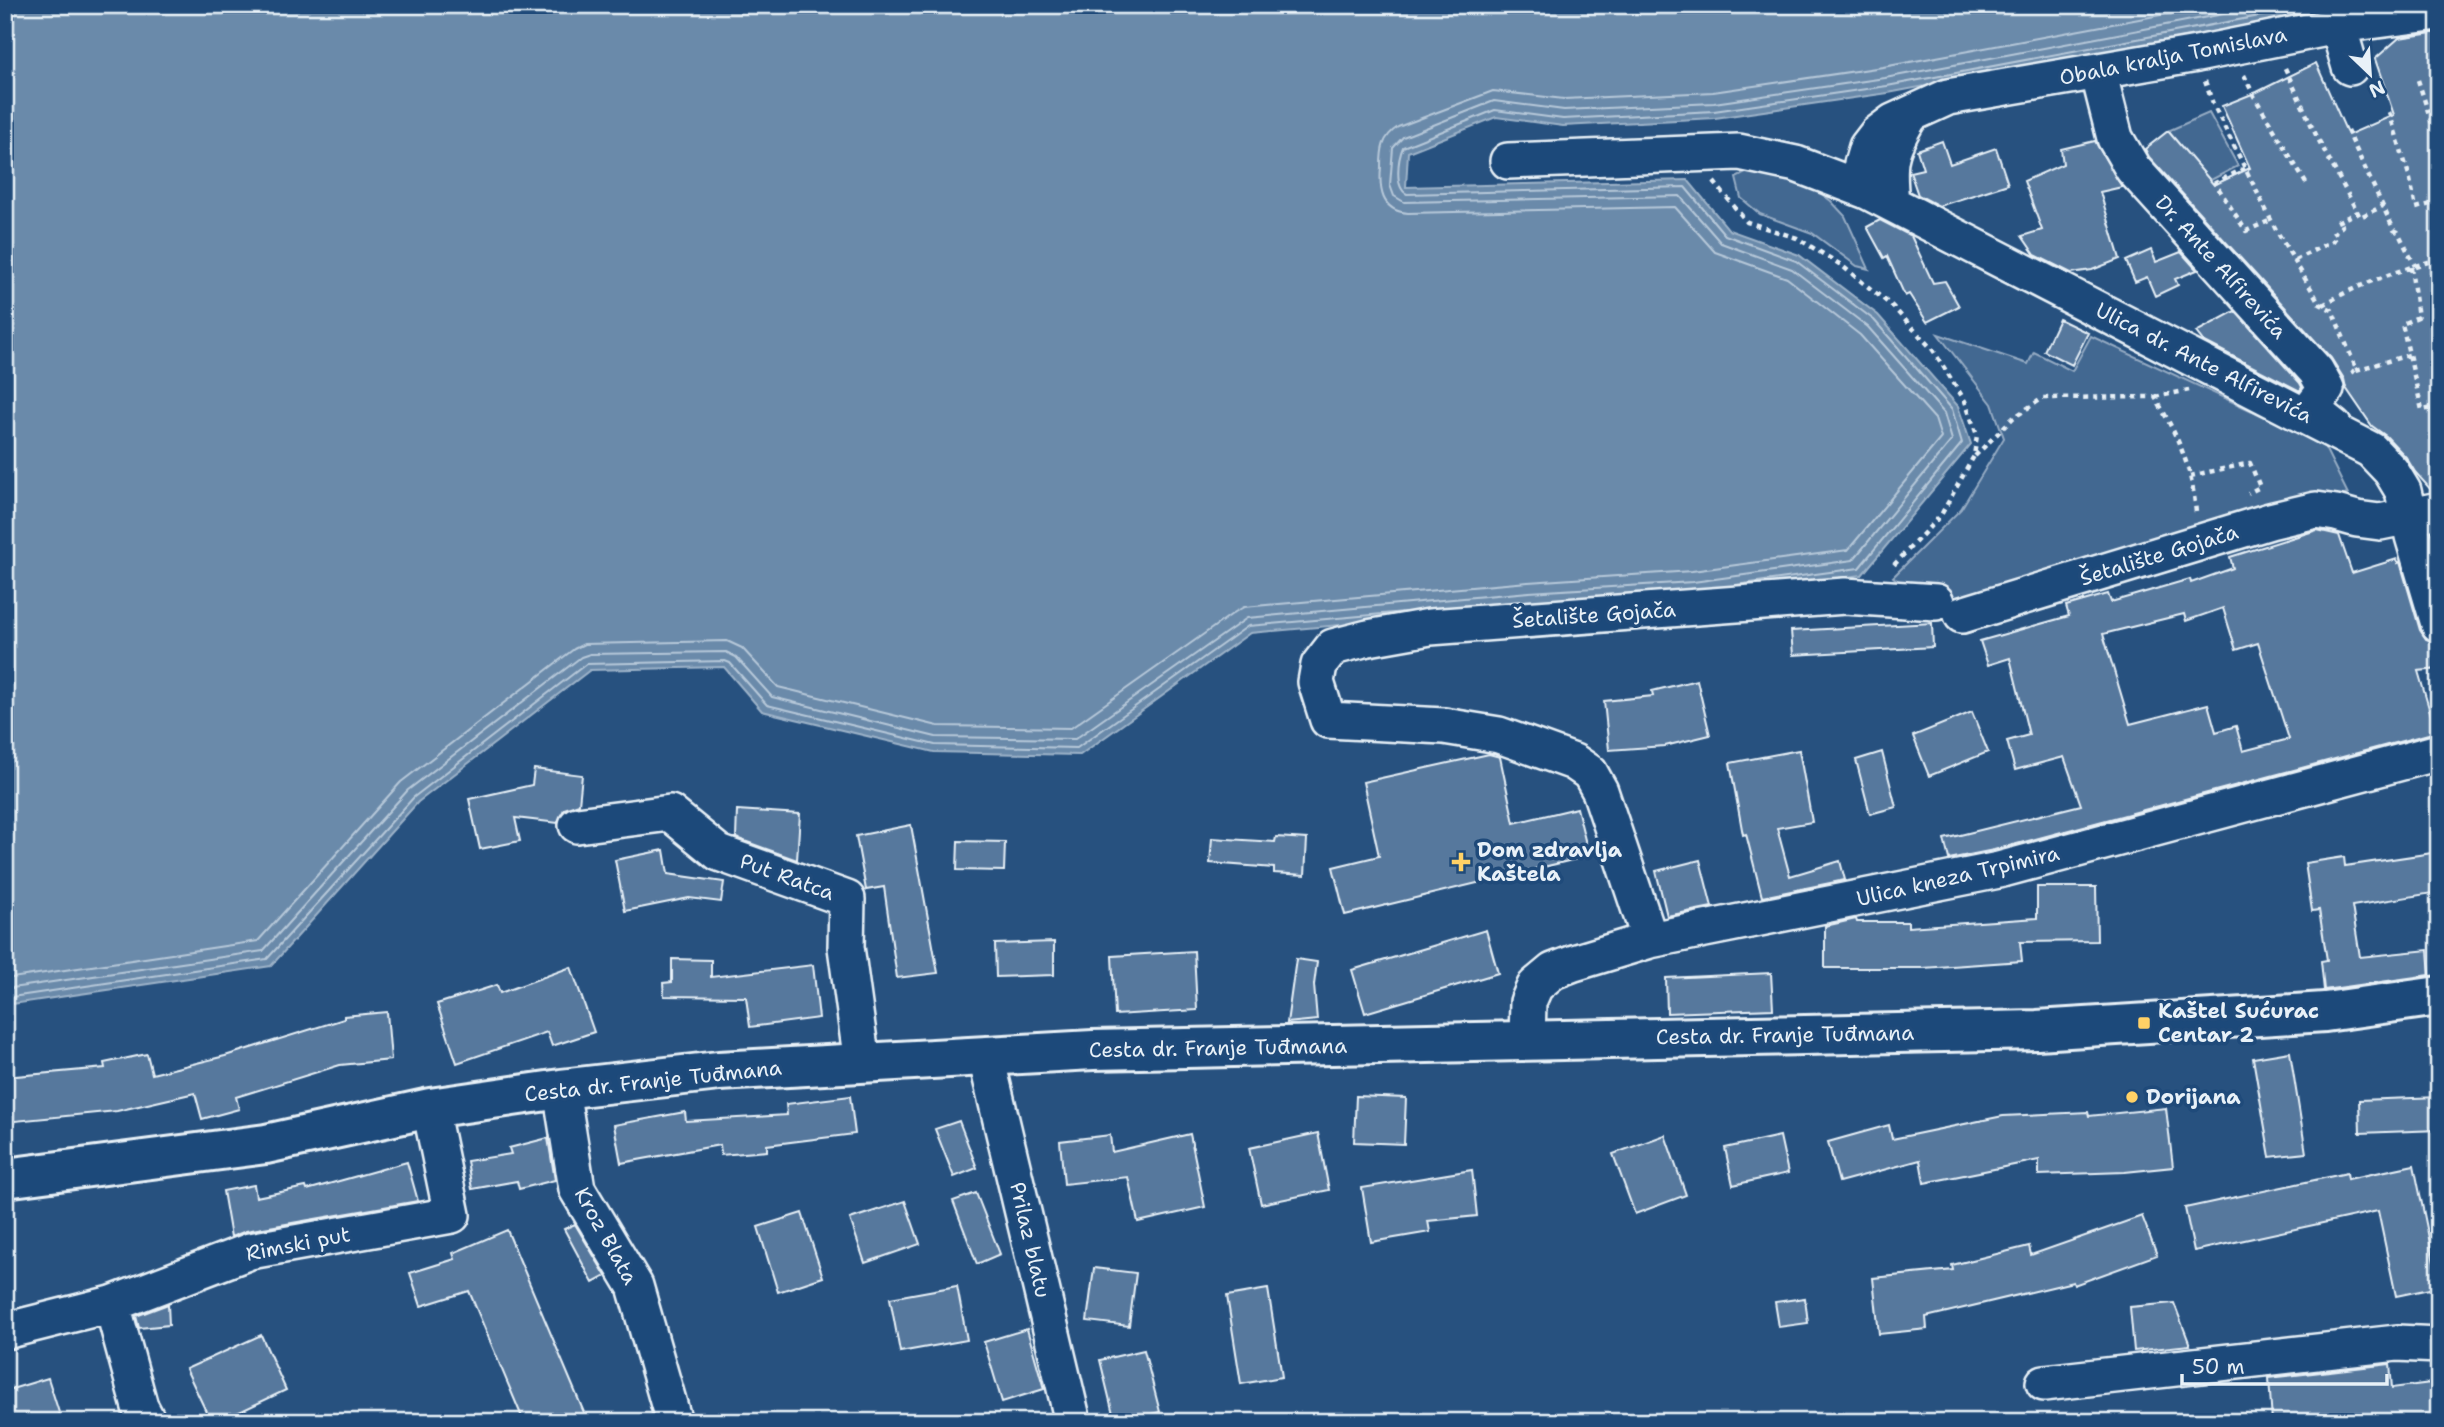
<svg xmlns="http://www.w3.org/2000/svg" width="2444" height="1427" font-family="'Shantell Sans',sans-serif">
	<rect width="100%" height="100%" fill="#27517f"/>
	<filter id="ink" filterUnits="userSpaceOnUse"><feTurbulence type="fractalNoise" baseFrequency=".0143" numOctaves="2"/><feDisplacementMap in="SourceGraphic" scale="14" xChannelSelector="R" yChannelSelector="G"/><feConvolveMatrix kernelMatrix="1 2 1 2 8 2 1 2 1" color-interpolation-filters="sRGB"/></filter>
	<g filter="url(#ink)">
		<path fill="#436891" stroke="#96acc4" stroke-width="2" d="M 2209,113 L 2238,166 L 2209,181 L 2168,131 Z
			M 1753,169 L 1798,177 L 1831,201 L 1845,216 L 1869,269 L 1857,266 L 1812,233 L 1760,214 L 1741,198 L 1736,178 Z
			M 1938,334 L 2028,364 L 2034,352 L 2072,371 L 2091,336 L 2323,444 L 2348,494 L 2275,506 L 1974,604 L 1912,591 L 1893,577 L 1961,509 L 2004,438 L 1992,404 Z"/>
		<path fill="#6b8aaa" stroke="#9db3c9" stroke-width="2" d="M 5,5 L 2355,5 L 1888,93 L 1715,118 L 1563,126 L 1496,117 L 1408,152 L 1406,187 L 1688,180 L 1729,230 L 1799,255 L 1878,315 L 1958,406 L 1971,444 L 1862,575 L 1695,597 L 1530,608 L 1250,633 L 1080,755 L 934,752 L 762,711 L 724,667 L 590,670 L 418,802 L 271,966 L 5,1005 Z"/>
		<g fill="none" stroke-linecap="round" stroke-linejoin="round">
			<path stroke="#b6c8d9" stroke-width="2" d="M 1736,585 L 1859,568 L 1962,443 L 1952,409 L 1874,320 L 1796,261 L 1725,235 L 1685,187 L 1407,194 C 1394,187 1398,159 1403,147 L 1495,110 L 1563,119 L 1714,111 L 1887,86 L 2318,5
				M 5,979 L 258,941 L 401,782 L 574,649 L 584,644 L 727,641 L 742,648 L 778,687 L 938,726 L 1071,728 L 1235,612 L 1244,607 L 1528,582 L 1692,571 L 1848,550 L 1941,438 L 1935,419 L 1860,335 L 1787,278 L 1715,252 L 1675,207 L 1408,213 C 1381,211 1379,189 1381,167 C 1381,150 1382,137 1398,127 L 1493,91 L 1564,99 L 1713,92 L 1883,67 L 2214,5
				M 5,989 L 263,951 L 408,790 L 581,657 L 590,654 L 726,652 L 736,657 L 772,697 L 936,737 L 1075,739 L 1247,618 L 1529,592 L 1693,582 L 1853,560 L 1952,440 L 1944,413 L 1868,327 L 1792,269 L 1721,243 L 1680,196 L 1404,202 L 1394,196 L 1390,185 L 1393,148 L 1403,137 L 1494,101 L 1564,110 L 1714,103 L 1885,78 L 2271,5
				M 5,998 L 267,959 L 414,797 L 586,664 L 725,661 L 730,663 L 767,705 L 935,745 L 1077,748 L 1248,626 L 1405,612"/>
		</g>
		<path fill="#57789d" stroke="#e8f1f8" stroke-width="2" fill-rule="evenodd" d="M 2439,32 L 2439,337 L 2430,339 L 2439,394 L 2439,490 L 2432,491 L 2415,472 L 2406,457 L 2386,436 L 2372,426 L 2346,388 L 2344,379 L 2331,358 L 2149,157 L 2145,149 L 2168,131 L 2214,185 L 2250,168 L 2222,106 L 2257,92 L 2316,63 L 2348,135 L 2394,115 L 2375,59 L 2399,38 Z
			M 1942,141 L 1950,164 L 1996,148 L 2008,184 L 1939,206 L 1918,195 L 1910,172 L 1923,169 L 1917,150 Z
			M 2095,141 L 2122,187 L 2100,192 L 2120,259 L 2092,270 L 2071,273 L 2035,255 L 2022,236 L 2042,230 L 2024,181 L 2063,164 L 2061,149 Z
			M 1880,220 L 1911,236 L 1933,283 L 1945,281 L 1959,306 L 1927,322 L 1909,294 L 1905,296 L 1887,256 L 1884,258 L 1867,227 Z
			M 2151,250 L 2156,262 L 2181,252 L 2197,270 L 2175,279 L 2178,285 L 2155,296 L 2147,277 L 2135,282 L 2126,261 Z
			M 2235,311 L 2300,383 L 2302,387 L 2300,391 L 2203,341 L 2196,332 Z
			M 2059,319 L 2088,333 L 2072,365 L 2044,351 Z
			M 2317,530 L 2339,535 L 2352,573 L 2397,559 L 2398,563 L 2400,562 L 2420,630 L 2426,639 L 2439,644 L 2439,669 L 2418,671 L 2436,732 L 1994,850 L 1949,859 L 1944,839 L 2081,805 L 2064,757 L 2015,770 L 2007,741 L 2029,735 L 2010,658 L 1988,665 L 1980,641 L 2069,616 L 2066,606 L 2108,594 L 2111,602 L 2190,579 L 2191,583 L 2233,568 L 2230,557 ZM 2223,608 L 2236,650 L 2258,643 L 2289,739 L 2243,751 L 2236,726 L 2216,732 L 2208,704 L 2130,724 L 2103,634 L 2184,614 L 2186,621 Z
			M 1932,623 L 1933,647 L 1793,655 L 1791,631 Z
			M 1697,680 L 1710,735 L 1665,746 L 1609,750 L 1604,701 L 1653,696 L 1652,691 Z
			M 1972,712 L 1988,752 L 1929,776 L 1913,736 Z
			M 1799,750 L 1812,822 L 1777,828 L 1790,876 L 1840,861 L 1845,880 L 1762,897 L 1746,834 L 1743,835 L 1730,763 Z
			M 1882,752 L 1896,807 L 1870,814 L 1856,760 Z
			M 1489,754 L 1500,757 L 1514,823 L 1577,808 L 1589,856 L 1345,915 L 1333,867 L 1379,856 L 1363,782 Z
			M 534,769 L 582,775 L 579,804 L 564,809 L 558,823 L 515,818 L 520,841 L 480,849 L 469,799 L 532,785 Z
			M 737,810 L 800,814 L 797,860 L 736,838 Z
			M 911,825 L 938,973 L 897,978 L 884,887 L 866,890 L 856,836 Z
			M 1276,837 L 1307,839 L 1305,875 L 1274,873 L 1274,868 L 1210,863 L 1212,838 L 1275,842 Z
			M 958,841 L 1005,842 L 1004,871 L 957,870 Z
			M 664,850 L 668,874 L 724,882 L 721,902 L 689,898 L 625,911 L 615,860 Z
			M 2439,852 L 2439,892 L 2352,906 L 2360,957 L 2428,950 L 2430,975 L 2324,990 L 2321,961 L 2327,960 L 2319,910 L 2312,911 L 2305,863 L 2344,857 L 2345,866 Z
			M 1700,860 L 1712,907 L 1667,916 L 1656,871 Z
			M 2037,887 L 2096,887 L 2097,941 L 2020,942 L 2022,961 L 1923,968 L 1825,968 L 1825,926 L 1856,919 L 1857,922 L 1908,922 L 1908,927 L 2037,918 Z
			M 1486,930 L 1498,973 L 1365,1013 L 1352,970 Z
			M 1054,942 L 1054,975 L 996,977 L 995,944 Z
			M 1194,951 L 1197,1010 L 1115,1015 L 1112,956 Z
			M 672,959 L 711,960 L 711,977 L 813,965 L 819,1018 L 750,1027 L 746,997 L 664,996 L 663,983 L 672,982 Z
			M 1296,959 L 1317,962 L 1314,985 L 1317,1020 L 1287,1023 Z
			M 571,967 L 594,1032 L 552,1046 L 547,1032 L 457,1063 L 437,1004 L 497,985 L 500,993 Z
			M 1771,973 L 1773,1009 L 1667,1013 L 1666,978 Z
			M 387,1012 L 391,1060 L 340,1065 L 236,1097 L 239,1109 L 202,1119 L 195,1093 L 117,1111 L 5,1122 L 5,1077 L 105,1068 L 104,1063 L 147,1054 L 152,1074 L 225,1056 L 344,1019 L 344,1016 Z
			M 2290,1052 L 2306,1153 L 2270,1157 L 2253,1058 Z
			M 850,1096 L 855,1134 L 767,1145 L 767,1151 L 721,1155 L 720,1145 L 621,1163 L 614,1125 L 685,1112 L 686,1121 L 787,1115 L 786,1104 Z
			M 1356,1096 L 1406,1098 L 1404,1144 L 1354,1142 Z
			M 2439,1097 L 2439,1130 L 2360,1133 L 2359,1100 Z
			M 2166,1108 L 2173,1167 L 2125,1172 L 2039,1175 L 2039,1160 L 1924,1183 L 1920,1160 L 1839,1182 L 1828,1142 L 1889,1125 L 1892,1139 L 2003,1116 L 2088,1112 L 2089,1116 Z
			M 959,1121 L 977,1168 L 954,1177 L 935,1129 Z
			M 1318,1133 L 1329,1190 L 1261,1204 L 1249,1148 Z
			M 1190,1134 L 1205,1207 L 1138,1222 L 1128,1177 L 1064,1184 L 1060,1141 L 1110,1135 L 1112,1152 Z
			M 1665,1135 L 1686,1195 L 1635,1214 L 1613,1154 Z
			M 1780,1136 L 1788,1173 L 1733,1185 L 1725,1148 Z
			M 548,1138 L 555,1180 L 519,1189 L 517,1181 L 472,1189 L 467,1161 L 511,1154 L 509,1148 Z
			M 407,1162 L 418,1201 L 246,1231 L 231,1237 L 223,1191 L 254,1185 L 256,1197 L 306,1187 L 307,1190 Z
			M 2414,1165 L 2439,1287 L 2396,1296 L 2378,1211 L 2194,1251 L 2185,1208 L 2347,1173 L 2348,1179 Z
			M 1472,1170 L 1477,1216 L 1428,1221 L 1430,1232 L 1371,1242 L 1362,1188 Z
			M 976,1193 L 1000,1254 L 977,1264 L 953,1201 Z
			M 905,1201 L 920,1244 L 865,1263 L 850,1219 Z
			M 802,1213 L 823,1277 L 778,1292 L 758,1227 Z
			M 2142,1216 L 2157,1255 L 2074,1285 L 2073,1282 L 1926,1317 L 1927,1329 L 1879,1334 L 1873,1278 L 1953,1270 L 1952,1265 L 2029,1246 L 2031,1255 Z
			M 575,1224 L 606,1276 L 593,1283 L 564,1229 Z
			M 507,1230 L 588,1422 L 524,1422 L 469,1291 L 421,1306 L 410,1273 L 455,1259 L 453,1253 Z
			M 1094,1268 L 1136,1273 L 1129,1326 L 1087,1321 Z
			M 957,1286 L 967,1340 L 900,1352 L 890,1298 Z
			M 1268,1289 L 1282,1377 L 1241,1384 L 1227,1296 Z
			M 1805,1298 L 1808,1323 L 1779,1327 L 1775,1302 Z
			M 2174,1303 L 2190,1345 L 2134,1351 L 2130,1307 Z
			M 168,1304 L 169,1325 L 139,1328 L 136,1316 Z
			M 1027,1329 L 1044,1389 L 1002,1402 L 984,1342 Z
			M 261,1335 L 286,1390 L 218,1422 L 211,1422 L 186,1369 Z
			M 1144,1350 L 1160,1412 L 1115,1422 L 1100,1360 Z
			M 2390,1364 L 2392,1388 L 2439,1382 L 2439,1422 L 2272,1422 L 2269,1378 Z
			M 48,1378 L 62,1422 L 5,1422 L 5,1391 Z"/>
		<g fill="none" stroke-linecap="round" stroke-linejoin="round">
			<g stroke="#e8f1f8" stroke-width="40">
				<path id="minor" d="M 2338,26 L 2350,67
					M 2098,71 L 2115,138 L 2133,169 L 2316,371 L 2326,389 L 2311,409 L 2334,427
					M 1508,161 L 1739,152 L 1796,164 L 1867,191 L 2371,450 L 2391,471 L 2403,491 L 2413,536 L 2439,624
					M 1867,191 L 1862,164 L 1867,147 L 1877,134 L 1893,122 L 1948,97 L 2197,54 L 2347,24 L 2439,12
					M 1891,203 C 1887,162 1888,152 1909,117
					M 1962,615 L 2270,521 L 2316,510 L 2336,513 L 2357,519 L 2380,522 L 2439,510
					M 577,825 L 670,813 L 719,853 L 847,899 L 846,947 L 862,1063
					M 1650,940 L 1600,791 L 1590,773 L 1574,762 L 1499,735 L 1444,726 L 1328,720 L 1316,682 L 1319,665 L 1333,647 L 1368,638 L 1430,627 L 1845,596 L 1936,602
					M 1527,1040 L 1528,1002 L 1535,986 L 1553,971 L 1574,963 L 1650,940 L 1999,870 L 2439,752
					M 986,1057 L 1073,1422
					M 561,1089 L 577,1189 L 635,1286 L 674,1422
					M 112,1304 L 140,1407 L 148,1422
					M 5,1331 L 112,1304 L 250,1251 L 452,1215 L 430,1108
					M 2044,1383 L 2397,1343 L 2439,1345"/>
			</g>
			<g stroke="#e8f1f8" stroke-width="44">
				<path id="major" d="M 5,1178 L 266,1144 L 430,1108 L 561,1089 L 719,1071 L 1093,1050 L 2037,1030 L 2325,1012 L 2439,996"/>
			</g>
			<path stroke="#e8f1f8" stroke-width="4.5" stroke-dasharray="5 5" stroke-linecap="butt" d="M 2285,68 L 2317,137 L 2360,217 L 2383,206
				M 2244,75 L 2254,96 L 2307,185
				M 2418,80 L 2433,127 L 2439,127
				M 2205,81 L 2213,104 L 2275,228 L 2320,304 L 2332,310 L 2356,368 L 2352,373
				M 2389,112 L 2409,175 L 2416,208 L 2439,202
				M 2347,130 L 2394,230 L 2398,232 L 2415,266
				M 2245,168 L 2215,183 L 2246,231 L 2271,220
				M 1714,182 L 1747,222 L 1797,238 L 1841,265 L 1892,306 L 1933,350 L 1965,401 L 1977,435 L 1974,456 L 1941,515 L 1891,568
				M 2337,222 L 2358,212
				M 2295,260 L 2334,240 L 2332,235 L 2342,226 L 2339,220
				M 2411,267 L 2418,317 L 2402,324 L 2422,410 L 2439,407
				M 2323,305 C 2358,284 2399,270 2439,259
				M 2356,370 L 2409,355
				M 2155,397 L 2189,390
				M 1975,456 L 2013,418 L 2043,398 L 2155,397 C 2178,437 2192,466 2196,513
				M 2190,476 L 2250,463 L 2260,487 L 2248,493"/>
			<use href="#minor" stroke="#1f4a7a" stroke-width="35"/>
			<use href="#major" stroke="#1f4a7a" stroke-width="38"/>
		</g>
	</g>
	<g fill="#ffd166" stroke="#1f4a7a" stroke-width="2.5">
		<path d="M1457.5 851.5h7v7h7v7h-7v7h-7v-7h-7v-7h7z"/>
		<rect x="2137" y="1016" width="14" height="14" rx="3.5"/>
		<circle cx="2132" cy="1097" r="7"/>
	</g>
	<g text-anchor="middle" stroke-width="7" stroke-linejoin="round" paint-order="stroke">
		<g font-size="21" fill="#e8f1f8" stroke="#1f4a7a">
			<text transform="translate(2173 56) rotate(-11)" y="7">Obala kralja Tomislava</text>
			<text transform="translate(2221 267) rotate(48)" y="7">Dr. Ante Alfirevića</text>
			<text transform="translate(2204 363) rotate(27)" y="7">Ulica dr. Ante Alfirevića</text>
			<text transform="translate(2159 555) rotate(-17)" y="7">Šetalište Gojača</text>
			<text transform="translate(1594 615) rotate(-4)" y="7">Šetalište Gojača</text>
			<text transform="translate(1958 876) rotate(-13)" y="7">Ulica kneza Trpimira</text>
			<text transform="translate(787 877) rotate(20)" y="7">Put Ratca</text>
			<text transform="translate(1785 1035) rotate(-1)" y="7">Cesta dr. Franje Tuđmana</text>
			<text transform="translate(1218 1048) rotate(-1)" y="7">Cesta dr. Franje Tuđmana</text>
			<text transform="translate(653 1081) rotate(-6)" y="7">Cesta dr. Franje Tuđmana</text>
			<text transform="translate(606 1236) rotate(61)" y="7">Kroz Blata</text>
			<text transform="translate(1030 1240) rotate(77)" y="7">Prilaz blatu</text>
			<text transform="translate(298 1244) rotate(-11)" y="7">Rimski put</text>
		</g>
		<g font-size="21" font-weight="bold" fill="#e8f1f8" stroke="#1f4a7a" text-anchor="start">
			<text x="1477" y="857">Dom zdravlja<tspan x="1477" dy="24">Kaštela</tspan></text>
			<text x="2158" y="1018">Kaštel Sućurac<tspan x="2158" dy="24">Centar 2</tspan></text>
			<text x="2146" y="1104">Dorijana</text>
		</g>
	</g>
	<rect width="2444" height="1427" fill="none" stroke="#1f4a7a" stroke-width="28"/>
	<rect x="14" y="14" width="2416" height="1399" fill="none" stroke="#e8f1f8" stroke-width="2.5" filter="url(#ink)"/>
	<g transform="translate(2370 74) rotate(155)" stroke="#1f4a7a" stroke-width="5" paint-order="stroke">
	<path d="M0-5L12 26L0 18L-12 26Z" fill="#e8f1f8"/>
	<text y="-10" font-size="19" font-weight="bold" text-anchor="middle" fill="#e8f1f8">N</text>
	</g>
	<path d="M2182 1374v10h205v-10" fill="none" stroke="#e8f1f8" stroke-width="3.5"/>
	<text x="2192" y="1374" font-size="21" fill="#e8f1f8" stroke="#1f4a7a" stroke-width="5" paint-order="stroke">50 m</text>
</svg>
